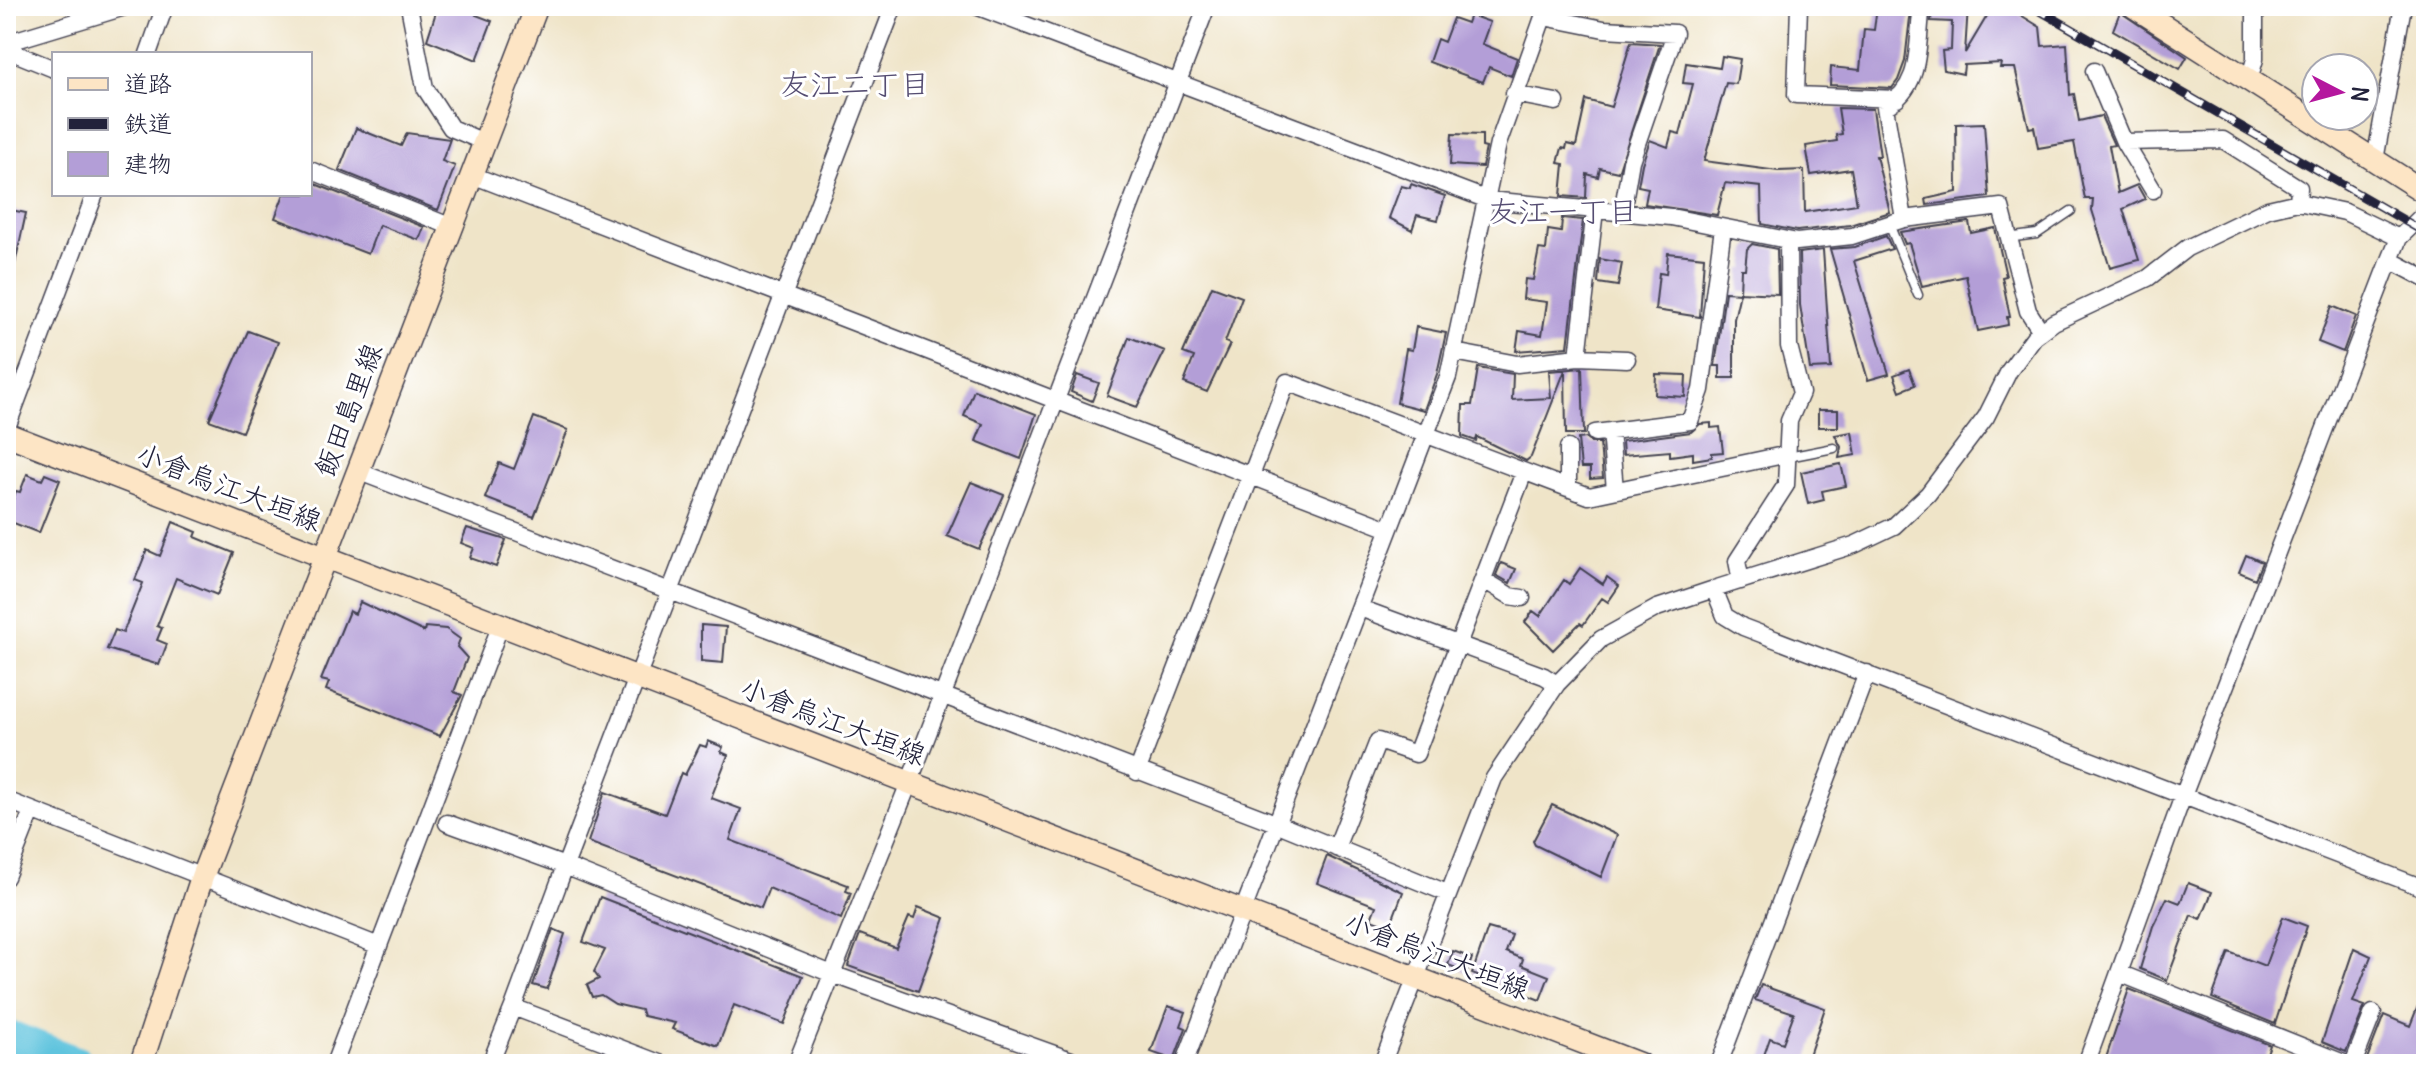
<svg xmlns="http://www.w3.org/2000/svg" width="2432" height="1070" font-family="Delius,'Klee One',sans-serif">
	<rect width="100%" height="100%" fill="#fff"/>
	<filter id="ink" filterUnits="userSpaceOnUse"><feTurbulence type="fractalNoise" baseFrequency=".0125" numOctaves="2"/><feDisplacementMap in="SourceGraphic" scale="16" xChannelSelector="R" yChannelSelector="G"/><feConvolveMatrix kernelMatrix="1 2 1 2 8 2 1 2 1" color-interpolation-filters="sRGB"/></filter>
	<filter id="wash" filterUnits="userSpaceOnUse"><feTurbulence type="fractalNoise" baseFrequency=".006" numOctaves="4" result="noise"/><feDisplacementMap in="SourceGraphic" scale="32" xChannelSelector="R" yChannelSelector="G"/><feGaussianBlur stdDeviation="1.8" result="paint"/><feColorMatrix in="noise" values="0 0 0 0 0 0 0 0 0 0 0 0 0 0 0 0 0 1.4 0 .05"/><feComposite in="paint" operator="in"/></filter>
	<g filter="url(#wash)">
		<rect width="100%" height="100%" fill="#efe4c8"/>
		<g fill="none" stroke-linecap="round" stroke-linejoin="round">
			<path stroke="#60c4de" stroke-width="36" d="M 6,1037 L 76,1064"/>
		</g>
		<g id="blocks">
			<path fill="#b39ed7" d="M 438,6 L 467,6 L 478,10 L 476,15 L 492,21 L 477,60 L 427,40 Z
				M 1877,6 L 1911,9 L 1905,61 L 1898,80 L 1892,88 L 1830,85 L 1831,67 L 1860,70 L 1864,29 L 1874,30 Z
				M 1933,6 L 1968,6 L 1965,53 L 1993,6 L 2006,6 L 2040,27 L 2042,46 L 2067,44 L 2070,95 L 2074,94 L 2079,121 L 2101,116 L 2114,145 L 2109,146 L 2118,193 L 2137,185 L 2145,199 L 2123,209 L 2139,260 L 2110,268 L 2092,210 L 2093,199 L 2085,199 L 2074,142 L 2038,148 L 2034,127 L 2029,128 L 2015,68 L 2000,68 L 2001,63 L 1964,65 L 1963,74 L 1944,70 L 1942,51 L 1951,50 L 1952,22 L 1931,21 Z
				M 2120,12 L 2187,57 L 2180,69 L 2113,30 Z
				M 1470,15 L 1490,22 L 1482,44 L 1517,58 L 1511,76 L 1489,67 L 1483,82 L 1429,62 L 1437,39 L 1444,42 L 1453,18 L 1467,23 Z
				M 1631,42 L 1660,44 L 1618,172 L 1600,168 L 1598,177 L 1587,174 L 1586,198 L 1561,196 L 1564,164 L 1558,163 L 1562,148 L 1566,149 L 1567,144 L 1576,146 L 1586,100 L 1611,107 Z
				M 1722,56 L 1740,59 L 1736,84 L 1726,83 L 1704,161 L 1778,171 L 1804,170 L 1805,212 L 1857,204 L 1851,169 L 1811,175 L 1806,146 L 1837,141 L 1836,135 L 1842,134 L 1838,108 L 1873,109 L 1880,156 L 1876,156 L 1890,212 L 1850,225 L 1797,231 L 1762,224 L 1761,187 L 1725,183 L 1717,215 L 1645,204 L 1648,188 L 1638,186 L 1642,164 L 1650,140 L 1668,147 L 1672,132 L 1680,134 L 1693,84 L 1683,83 L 1686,63 L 1720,68 Z
				M 1984,123 L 1989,197 L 1927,205 L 1926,199 L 1957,192 L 1956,124 Z
				M 356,128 L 401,146 L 407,133 L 450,139 L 442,161 L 455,166 L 438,210 L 339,170 Z
				M 1452,134 L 1482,135 L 1482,147 L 1486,148 L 1482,167 L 1450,165 Z
				M 310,182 L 424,227 L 419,240 L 379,225 L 368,254 L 275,218 L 284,194 L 310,194 Z
				M 1411,184 L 1445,196 L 1438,220 L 1417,215 L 1412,230 L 1389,218 L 1401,186 L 1410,188 Z
				M 6,209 L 26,213 L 13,273 L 6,273 Z
				M 1562,218 L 1583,220 L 1568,347 L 1516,351 L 1519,331 L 1542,335 L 1547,302 L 1523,299 L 1525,279 L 1533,280 L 1539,249 L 1546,250 L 1548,230 L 1561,232 Z
				M 1969,222 L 1971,233 L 1995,228 L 2006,276 L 2002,277 L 2010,317 L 2007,317 L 2008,325 L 1978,331 L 1966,276 L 1922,286 L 1909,243 L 1905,244 L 1900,232 Z
				M 1886,236 L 1892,249 L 1854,261 L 1889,374 L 1868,380 L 1830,249 L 1855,247 Z
				M 1752,244 L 1777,249 L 1778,294 L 1740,292 L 1741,269 L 1745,269 L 1747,249 Z
				M 1823,250 L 1831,368 L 1810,369 L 1800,305 L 1799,253 Z
				M 1668,253 L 1704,257 L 1700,317 L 1655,310 L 1659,273 L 1666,274 Z
				M 1600,259 L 1622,263 L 1618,286 L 1598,283 Z
				M 1212,286 L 1242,297 L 1225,342 L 1230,344 L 1207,392 L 1184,383 L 1194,357 L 1183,353 Z
				M 1725,292 L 1740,293 L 1734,319 L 1734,378 L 1720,378 L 1720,366 L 1715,366 Z
				M 2332,306 L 2356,316 L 2343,352 L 2318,342 Z
				M 1416,327 L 1446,333 L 1437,374 L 1424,410 L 1397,403 L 1406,349 L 1412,350 Z
				M 248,331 L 278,342 L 242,432 L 209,420 Z
				M 1129,337 L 1165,351 L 1137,407 L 1107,396 Z
				M 1478,368 L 1513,374 L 1512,400 L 1551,398 L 1549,371 L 1582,368 L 1584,434 L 1566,434 L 1565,370 L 1531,457 L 1526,461 L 1477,437 L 1476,441 L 1462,436 L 1463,405 L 1472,405 Z
				M 1909,369 L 1915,385 L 1900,391 L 1894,375 Z
				M 1656,374 L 1686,375 L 1685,397 L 1655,395 Z
				M 1077,375 L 1099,383 L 1092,401 L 1071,392 Z
				M 974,390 L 1036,414 L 1021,459 L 976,441 L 983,424 L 964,416 Z
				M 1818,410 L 1838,410 L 1838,427 L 1818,427 Z
				M 534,417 L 568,430 L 534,517 L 485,498 L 499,463 L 514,469 Z
				M 1711,423 L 1711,428 L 1720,427 L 1723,452 L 1712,453 L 1712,457 L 1693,460 L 1693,453 L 1670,456 L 1670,451 L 1623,455 L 1622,441 L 1691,432 L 1700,424 Z
				M 1852,432 L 1856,455 L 1839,458 L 1841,447 L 1835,435 Z
				M 1586,438 L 1592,443 L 1600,443 L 1603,478 L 1590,479 L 1590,468 L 1581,468 L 1578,439 Z
				M 1841,464 L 1846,486 L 1822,491 L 1824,500 L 1808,504 L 1801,472 Z
				M 27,474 L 42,480 L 45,474 L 60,480 L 39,533 L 6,520 L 16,491 L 20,492 Z
				M 971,482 L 1004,495 L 979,549 L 947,536 Z
				M 173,522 L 197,532 L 195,537 L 234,553 L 217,595 L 176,578 L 157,626 L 162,628 L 157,640 L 167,644 L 159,665 L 107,649 L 115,630 L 123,633 L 143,583 L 135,580 L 147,550 L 160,556 Z
				M 467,528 L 506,540 L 496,567 L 470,558 L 474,548 L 461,543 Z
				M 2246,555 L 2262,562 L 2255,579 L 2239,572 Z
				M 1501,563 L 1516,569 L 1510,583 L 1496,575 Z
				M 1580,568 L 1603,584 L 1607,577 L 1619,586 L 1608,602 L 1602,598 L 1583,625 L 1580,623 L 1553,650 L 1525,622 L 1533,611 L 1540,616 L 1564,580 L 1569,584 Z
				M 360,602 L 424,632 L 425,627 L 446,629 L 460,639 L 457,647 L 467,658 L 454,692 L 462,695 L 440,736 L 326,690 L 329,682 L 321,680 L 349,611 L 355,614 Z
				M 701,625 L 726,627 L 723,663 L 701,661 Z
				M 708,741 L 723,747 L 721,752 L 728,755 L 711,798 L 741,809 L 730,840 L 848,885 L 846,891 L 851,893 L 841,919 L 769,888 L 761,908 L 588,842 L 605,792 L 665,814 L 681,773 L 685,775 L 700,745 L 706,747 Z
				M 1552,805 L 1617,835 L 1601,877 L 1535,845 L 1533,841 Z
				M 1327,856 L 1403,892 L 1390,926 L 1371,919 L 1376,906 L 1317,883 Z
				M 2188,883 L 2212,892 L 2201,919 L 2191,915 L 2167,980 L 2140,969 L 2153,926 L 2167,898 L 2180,903 Z
				M 600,897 L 803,976 L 784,1024 L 734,1005 L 718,1046 L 672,1029 L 675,1023 L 643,1016 L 641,1010 L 615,1004 L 601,995 L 592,997 L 587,985 L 599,979 L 594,972 L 605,950 L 583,942 Z
				M 918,907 L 945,918 L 918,991 L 848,966 L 860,934 L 896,948 L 909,917 L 914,919 Z
				M 2283,917 L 2307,926 L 2275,1024 L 2212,998 L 2229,952 L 2265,966 Z
				M 1488,928 L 1512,935 L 1506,952 L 1523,959 L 1521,965 L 1549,976 L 1540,1000 L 1472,974 Z
				M 553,929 L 565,934 L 547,989 L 533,985 Z
				M 2354,948 L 2371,956 L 2353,1002 L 2365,1006 L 2346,1052 L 2322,1042 Z
				M 1453,951 L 1472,958 L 1467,972 L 1448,965 Z
				M 1761,985 L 1825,1008 L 1806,1064 L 1762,1061 L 1770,1038 L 1783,1043 L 1794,1013 L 1755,1000 Z
				M 2425,988 L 2426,1064 L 2365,1064 L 2384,1015 L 2410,1026 Z
				M 2129,989 L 2270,1045 L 2263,1064 L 2104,1064 Z
				M 1168,1006 L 1186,1012 L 1181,1026 L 1186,1028 L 1174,1060 L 1151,1052 Z"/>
		</g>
	</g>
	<g filter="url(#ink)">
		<use href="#blocks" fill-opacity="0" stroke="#413f50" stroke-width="2"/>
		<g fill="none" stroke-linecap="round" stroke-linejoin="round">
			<g stroke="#413f50" stroke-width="11">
				<path id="lane" d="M 1889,224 L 1918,295
					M 2007,238 L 2037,234 L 2071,211
					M 1788,457 L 1834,448"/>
			</g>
			<g stroke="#413f50" stroke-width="19">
				<path id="street" d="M 409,6 L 425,88 L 451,128 L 484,142
					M 894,6 L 565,866 L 832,974 L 1082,1064
					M 976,6 L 1488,200 L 1671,217 L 1797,242 L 1852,236 L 1904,219 L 1885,107 C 1924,86 1916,44 1922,6
					M 1799,6 L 1796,95 L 1897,99
					M 1544,17 L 1604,29 L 1675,33 L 1631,161 L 1622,213
					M 6,43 L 128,6
					M 7,43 L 17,54 L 54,69
					M 148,54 L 165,6
					M 2094,71 L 2124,142 L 2223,140 L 2299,188 L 2298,202
					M 2249,80 L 2255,59 L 2255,6
					M 1514,94 L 1556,102
					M 2124,142 L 2153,190
					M 2375,160 L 2403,6
					M 310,170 L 452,227
					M 472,175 L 1389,529
					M 1904,219 L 2001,207 L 2028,311 L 2041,331
					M 2390,260 L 2426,279
					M 1454,352 L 1517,364 L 1578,357 L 1595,210
					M 1578,357 L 1627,359
					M 6,430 L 95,194
					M 1610,431 L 1615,490
					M 1595,433 L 1690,421 L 1701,390 L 1723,228
					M 1568,448 L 1568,488
					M 357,471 L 1278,824 L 1447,893
					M 1484,580 L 1510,596 L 1522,598
					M 1741,581 L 1737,561 L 1786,485 L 1789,421 L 1801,393 L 1789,346 L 1788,241
					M 1714,589 L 1854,545 L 1894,526 L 1928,494 L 1986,417 L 2009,371 L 2034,337 L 2054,322 L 2148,278 L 2187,248 L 2268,209 L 2298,202 L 2345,212 L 2399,238
					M 1360,608 L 1544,676 L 1557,684
					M 1137,772 L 1287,382 L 1589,496 L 1788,454
					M 6,800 L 379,946
					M 447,823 L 565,866 L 513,1007
					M 1336,848 L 1378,741 L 1416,754 L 1524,472
					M 6,877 L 32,811
					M 2119,973 L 2346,1064
					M 334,1064 L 501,624
					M 490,1064 L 513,1007 L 662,1064
					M 796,1064 L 909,783 L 1207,6
					M 1184,1064 L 1448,377 L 1498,144 L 1547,6
					M 1382,1064 L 1494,778 L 1557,684 L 1601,639 L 1657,608 L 1714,589 L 1725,616 L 1743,627 L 2426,889
					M 1719,1064 L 1867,673
					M 2086,1064 L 2183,796 L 2390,260 L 2399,238 L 2426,212
					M 2353,1064 L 2373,1013"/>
			</g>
			<g stroke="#413f50" stroke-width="25">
				<path id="secondary" d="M 2133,6 L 2426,193
					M 6,434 L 1639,1064
					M 141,1064 L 202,877 L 537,6"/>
			</g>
			<use href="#lane" stroke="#fff" stroke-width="8"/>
			<use href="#street" stroke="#fff" stroke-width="16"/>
			<use href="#secondary" stroke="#fde5c5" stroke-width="22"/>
			<g stroke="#22223b" stroke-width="9">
				<path id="rail" d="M 2032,6 L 2426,233"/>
			</g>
			<use href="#rail" stroke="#fff" stroke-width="6" stroke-dasharray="18" stroke-linecap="butt"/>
		</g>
	</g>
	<g text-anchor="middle" stroke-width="6" stroke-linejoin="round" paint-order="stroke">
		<g font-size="28" fill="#22223b" stroke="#fff">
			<text transform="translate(348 410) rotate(-69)" y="10">飯田島里線</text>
			<text transform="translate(229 487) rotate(21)" y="10">小倉烏江大垣線</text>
			<text transform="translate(833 721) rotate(21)" y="10">小倉烏江大垣線</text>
			<text transform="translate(1437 955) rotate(21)" y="10">小倉烏江大垣線</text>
		</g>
		<g font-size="30" fill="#554d72" stroke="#fff">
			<text x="855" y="95">友江二丁目</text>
			<text x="1563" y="222">友江一丁目</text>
		</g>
	</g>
	<rect width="2432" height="1070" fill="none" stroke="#fff" stroke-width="32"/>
	<rect x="52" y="52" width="260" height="144" fill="#ffffff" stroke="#a7a7b1" stroke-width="2"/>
	<rect x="68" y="78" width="40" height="12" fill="#fde5c5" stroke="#a7a7b1" stroke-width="2"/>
	<text x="124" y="92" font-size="24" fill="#22223b">道路</text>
	<rect x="68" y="118" width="40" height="12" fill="#22223b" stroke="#a7a7b1" stroke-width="2"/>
	<text x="124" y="132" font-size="24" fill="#22223b">鉄道</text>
	<rect x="68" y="152" width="40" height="24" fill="#b39ed7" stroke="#a7a7b1" stroke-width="2"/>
	<text x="124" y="172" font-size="24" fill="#22223b">建物</text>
	<g transform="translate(2340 92) rotate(96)"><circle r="38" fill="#ffffff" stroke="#a7a7b1" stroke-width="2"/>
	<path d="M0-6L14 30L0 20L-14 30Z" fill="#b5179e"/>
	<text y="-12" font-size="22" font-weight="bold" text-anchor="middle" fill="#22223b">N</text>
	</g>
</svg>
